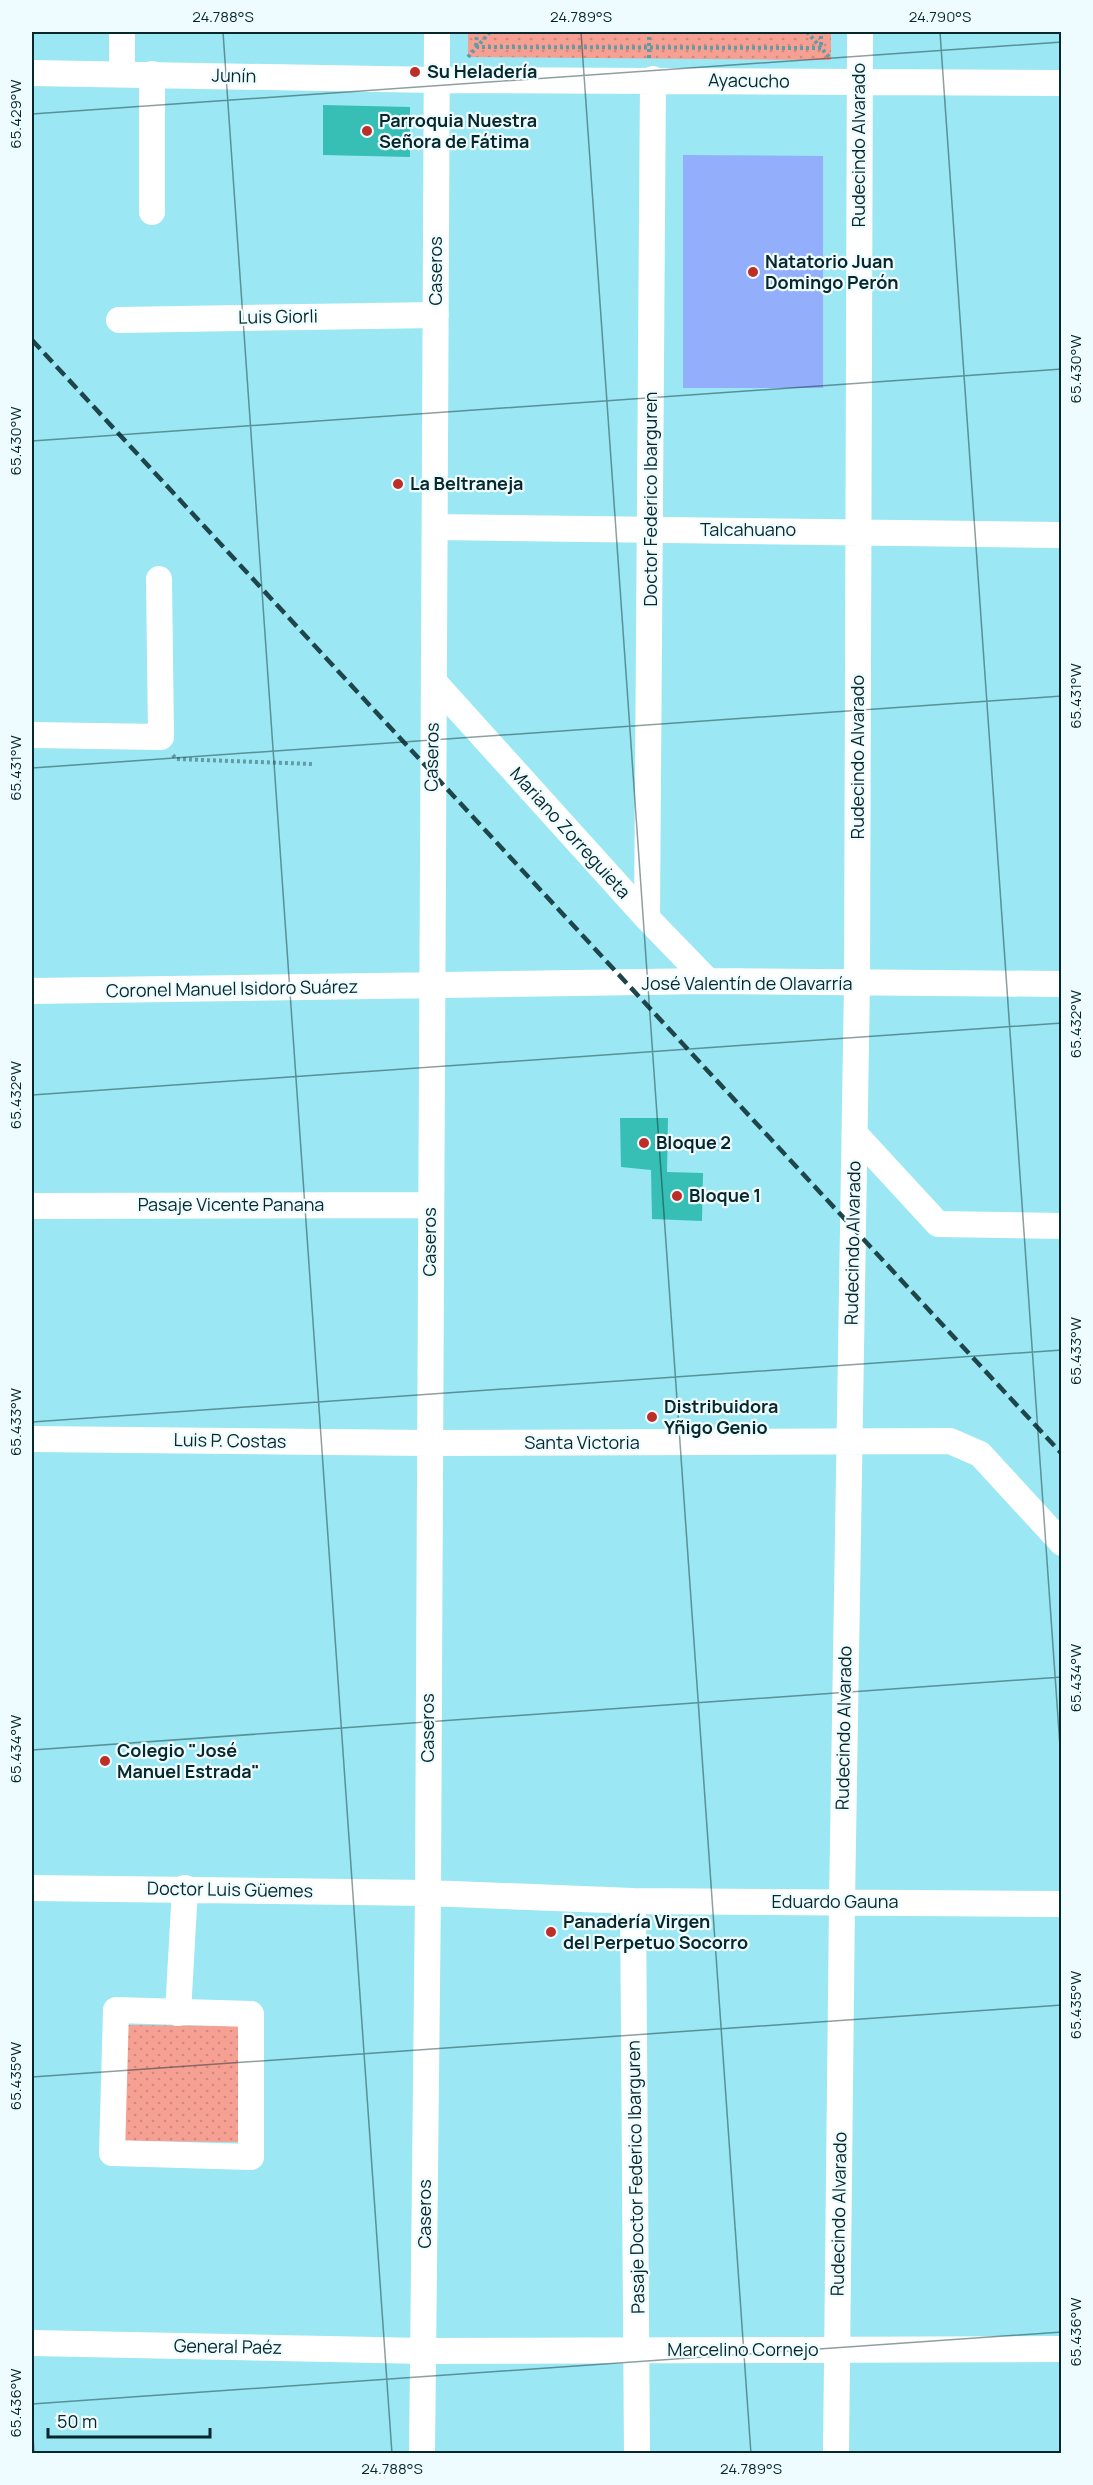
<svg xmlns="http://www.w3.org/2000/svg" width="1093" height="2485" font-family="Manrope,sans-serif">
	<defs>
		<pattern id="grass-dots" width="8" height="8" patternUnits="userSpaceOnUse" patternTransform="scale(1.5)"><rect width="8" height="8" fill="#f69f93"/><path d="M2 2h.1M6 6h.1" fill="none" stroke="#d1897f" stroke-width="1.8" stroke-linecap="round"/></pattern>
	</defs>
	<rect width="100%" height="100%" fill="#9be7f3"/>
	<path fill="url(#grass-dots)" d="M 468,32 L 831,32 L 831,60 L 468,57 Z
		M 126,2025 L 239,2026 L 238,2142 L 125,2141 Z"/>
	<path fill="#93aefa" d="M 683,155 L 823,156 L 823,388 L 683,388 Z"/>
	<path fill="#37bfb6" d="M 323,105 L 410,107 L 410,157 L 323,155 Z
		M 620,1118 L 668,1118 L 667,1172 L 703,1173 L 702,1221 L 652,1219 L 651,1170 L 621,1167 Z"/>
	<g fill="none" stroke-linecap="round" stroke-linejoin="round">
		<path stroke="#619ca5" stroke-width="4" stroke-dasharray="3 3" stroke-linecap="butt" d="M 807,32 L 830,58
			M 476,46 L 477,32
			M 476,47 L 821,48 L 821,32
			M 468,57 L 490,32
			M 649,58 L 649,32
			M 173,755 L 176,759 L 312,764"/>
		<path stroke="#fff" stroke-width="26" d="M 32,73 L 436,80 L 1062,83
			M 122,74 L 122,32
			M 152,74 L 152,212
			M 119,320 L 436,315
			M 435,527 L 1062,535
			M 434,682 L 647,918 L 708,981
			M 32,735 L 161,737 L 159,579
			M 647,918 L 653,79
			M 32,991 L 708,981 L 1062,984
			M 855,1134 L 938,1224 L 1062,1226
			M 32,1206 L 430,1205
			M 32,1439 L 429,1443 L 950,1441 L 980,1454 L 1062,1543
			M 32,1888 L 428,1893 L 633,1901 L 1062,1904
			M 633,1901 L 637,2454
			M 116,2010 L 251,2014 L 251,2157 L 112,2153 Z
			M 178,2013 L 185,1888
			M 32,2343 L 424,2351 L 1062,2349
			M 422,2454 L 428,1893 L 437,32
			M 836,2454 L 842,1902 L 857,983 L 860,32"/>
		<path stroke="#1d454a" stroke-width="4.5" stroke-dasharray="12 6" stroke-linecap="butt" d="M 32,340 L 1062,1454"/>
	</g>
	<path fill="none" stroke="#06272b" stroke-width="1.5" stroke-opacity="0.45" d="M 223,32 L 392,2454M 581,32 L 751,2454M 940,32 L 1062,1775M 32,114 L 1062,42M 32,441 L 1062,369M 32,768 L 1062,696M 32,1095 L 1062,1023M 32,1422 L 1062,1350M 32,1750 L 1062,1677M 32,2077 L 1062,2005M 32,2404 L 1062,2332M 32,2415 L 34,2454"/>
	<g fill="#bc2e26" stroke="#eefcff" stroke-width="2">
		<circle cx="415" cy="72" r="6"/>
		<circle cx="367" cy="131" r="6"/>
		<circle cx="753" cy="272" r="6"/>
		<circle cx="398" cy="484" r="6"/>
		<circle cx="644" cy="1143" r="6"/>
		<circle cx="677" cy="1196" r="6"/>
		<circle cx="652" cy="1417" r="6"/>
		<circle cx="105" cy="1761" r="6"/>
		<circle cx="551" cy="1932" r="6"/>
	</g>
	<g text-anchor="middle" stroke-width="4.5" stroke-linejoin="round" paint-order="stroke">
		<g font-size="18" font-weight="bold" fill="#06272b" stroke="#eefcff" text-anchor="start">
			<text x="427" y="78">Su Heladería</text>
			<text x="379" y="127">Parroquia Nuestra<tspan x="379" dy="21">Señora de Fátima</tspan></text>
			<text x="765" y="268">Natatorio Juan<tspan x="765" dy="21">Domingo Perón</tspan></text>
			<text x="410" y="490">La Beltraneja</text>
			<text x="656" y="1149">Bloque 2</text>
			<text x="689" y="1202">Bloque 1</text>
			<text x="664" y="1413">Distribuidora<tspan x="664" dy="21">Yñigo Genio</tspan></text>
			<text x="117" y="1757">Colegio "José<tspan x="117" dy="21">Manuel Estrada"</tspan></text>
			<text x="563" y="1928">Panadería Virgen<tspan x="563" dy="21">del Perpetuo Socorro</tspan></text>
		</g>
		<g font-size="18" fill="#06272b" stroke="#eefcff">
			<text transform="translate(234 76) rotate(1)" y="6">Junín</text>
			<text transform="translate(749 81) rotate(1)" y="6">Ayacucho</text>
			<text transform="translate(859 145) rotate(-90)" y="6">Rudecindo Alvarado</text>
			<text transform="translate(436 271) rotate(-90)" y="6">Caseros</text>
			<text transform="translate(278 317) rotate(-1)" y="6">Luis Giorli</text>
			<text transform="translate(651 499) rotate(-90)" y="6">Doctor Federico Ibarguren</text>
			<text x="748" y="536">Talcahuano</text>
			<text transform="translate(432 757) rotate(-89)" y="6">Caseros</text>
			<text transform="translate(858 757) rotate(-90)" y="6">Rudecindo Alvarado</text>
			<text transform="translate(570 833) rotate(48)" y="6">Mariano Zorreguieta</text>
			<text x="747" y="990">José Valentín de Olavarría</text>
			<text transform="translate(232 989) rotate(-1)" y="6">Coronel Manuel Isidoro Suárez</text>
			<text x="231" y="1211">Pasaje Vicente Panana</text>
			<text transform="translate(430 1242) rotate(-90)" y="6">Caseros</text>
			<text transform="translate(853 1243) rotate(-89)" y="6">Rudecindo Alvarado</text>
			<text transform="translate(230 1441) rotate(1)" y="6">Luis P. Costas</text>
			<text x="582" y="1449">Santa Victoria</text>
			<text transform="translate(428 1728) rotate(-90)" y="6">Caseros</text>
			<text transform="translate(844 1728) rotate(-89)" y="6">Rudecindo Alvarado</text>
			<text transform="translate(230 1890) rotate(1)" y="6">Doctor Luis Güemes</text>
			<text x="835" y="1908">Eduardo Gauna</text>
			<text transform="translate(636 2177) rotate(-91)" y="6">Pasaje Doctor Federico Ibarguren</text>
			<text transform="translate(425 2214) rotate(-90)" y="6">Caseros</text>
			<text transform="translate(839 2214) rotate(-89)" y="6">Rudecindo Alvarado</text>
			<text transform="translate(228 2347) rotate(1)" y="6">General Paéz</text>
			<text x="743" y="2356">Marcelino Cornejo</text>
		</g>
	</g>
	<rect width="1093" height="2485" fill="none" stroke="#eefcff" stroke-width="66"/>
	<path d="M48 2428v9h162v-9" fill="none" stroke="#06272b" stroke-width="3"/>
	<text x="57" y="2428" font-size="18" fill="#06272b" stroke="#eefcff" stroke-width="4.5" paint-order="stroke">50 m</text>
	<rect x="33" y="33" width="1027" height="2419" fill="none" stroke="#06272b" stroke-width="2"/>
	<g font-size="15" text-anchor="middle" fill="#06272b">
		<text x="223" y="22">24.788°S</text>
		<text x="581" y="22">24.789°S</text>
		<text x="940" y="22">24.790°S</text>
		<text transform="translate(16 114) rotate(-90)" y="5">65.429°W</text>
		<text transform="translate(1076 369) rotate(-90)" y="5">65.430°W</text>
		<text transform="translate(16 441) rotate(-90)" y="5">65.430°W</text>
		<text transform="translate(1076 696) rotate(-90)" y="5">65.431°W</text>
		<text transform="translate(16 768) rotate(-90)" y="5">65.431°W</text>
		<text transform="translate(1076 1024) rotate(-90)" y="5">65.432°W</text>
		<text transform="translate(16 1095) rotate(-90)" y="5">65.432°W</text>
		<text transform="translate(1076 1351) rotate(-90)" y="5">65.433°W</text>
		<text transform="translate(16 1422) rotate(-90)" y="5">65.433°W</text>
		<text transform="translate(1076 1678) rotate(-90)" y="5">65.434°W</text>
		<text transform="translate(16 1749) rotate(-90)" y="5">65.434°W</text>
		<text transform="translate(1076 2005) rotate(-90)" y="5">65.435°W</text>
		<text transform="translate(16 2076) rotate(-90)" y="5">65.435°W</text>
		<text transform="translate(1076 2332) rotate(-90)" y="5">65.436°W</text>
		<text transform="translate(16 2403) rotate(-90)" y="5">65.436°W</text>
		<text x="392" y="2474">24.788°S</text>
		<text x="751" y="2474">24.789°S</text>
	</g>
</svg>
